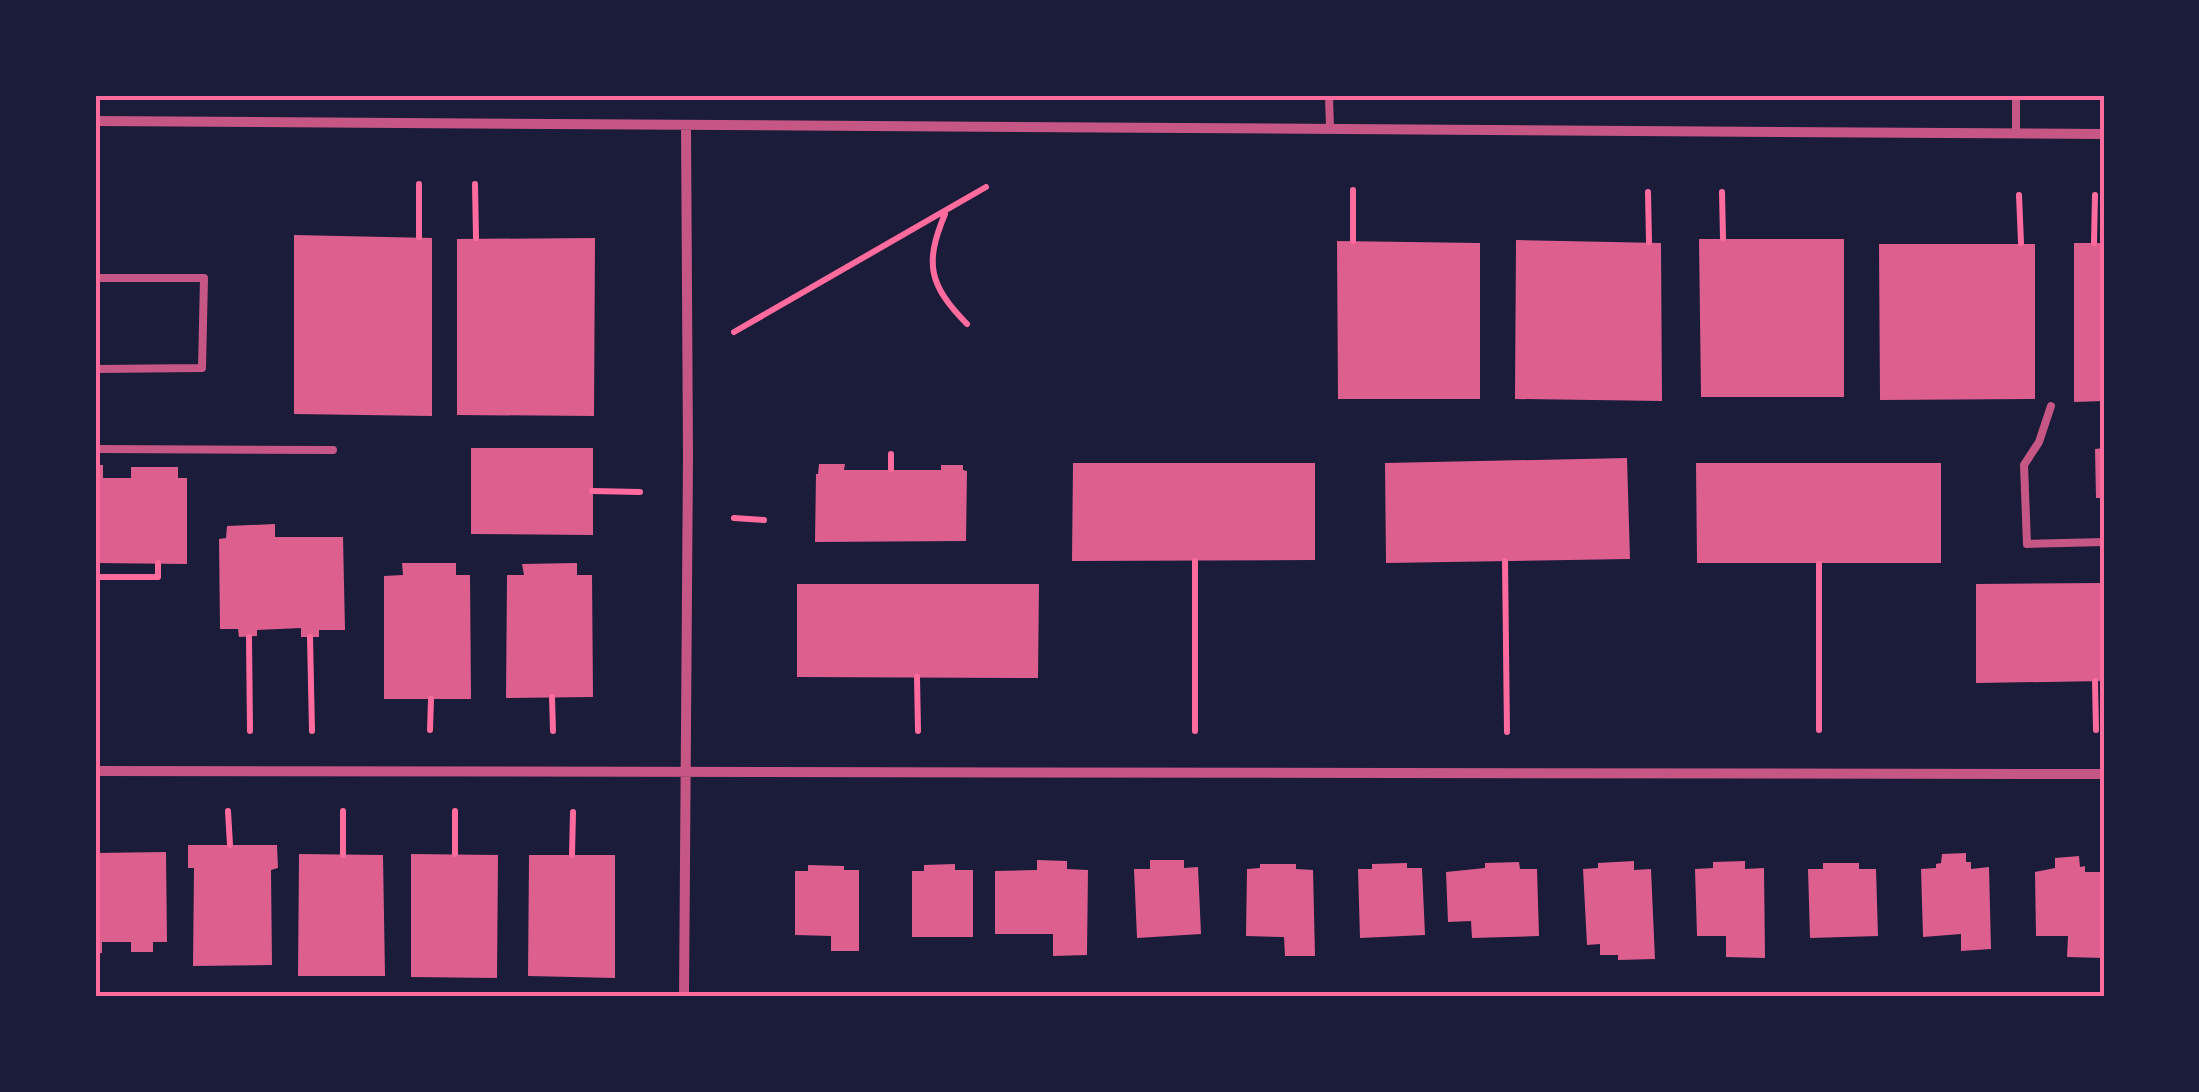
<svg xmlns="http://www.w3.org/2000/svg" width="2199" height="1092" font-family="Figtree,sans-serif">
	<rect width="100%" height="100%" fill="#1b1b3a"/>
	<path fill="#dd5f8e" d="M 294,235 L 432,238 L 432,416 L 294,414 Z
		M 595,238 L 594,416 L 457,415 L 457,239 Z
		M 1699,239 L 1844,239 L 1844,397 L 1701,397 Z
		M 1516,240 L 1661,243 L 1662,401 L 1515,399 Z
		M 1337,241 L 1480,243 L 1480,399 L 1338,399 Z
		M 2074,243 L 2104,243 L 2104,401 L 2074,402 Z
		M 1879,244 L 2035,244 L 2035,399 L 1880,400 Z
		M 471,448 L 593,448 L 593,535 L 471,534 Z
		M 2104,448 L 2104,498 L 2096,498 L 2095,449 Z
		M 1627,458 L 1630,559 L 1386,563 L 1385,463 Z
		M 1073,463 L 1315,463 L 1315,560 L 1072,561 Z
		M 1696,463 L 1941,463 L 1941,563 L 1697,563 Z
		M 819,464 L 845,464 L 844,470 L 941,470 L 941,465 L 963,465 L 963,470 L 967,471 L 966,541 L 815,542 L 816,474 L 818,474 Z
		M 95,465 L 103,465 L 103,478 L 131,478 L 131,467 L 178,467 L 178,478 L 187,478 L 187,564 L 95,563 Z
		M 275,524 L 275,537 L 343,537 L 345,630 L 319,630 L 319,637 L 301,637 L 301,628 L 257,630 L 257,636 L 239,637 L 238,629 L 220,629 L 219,539 L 226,538 L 227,526 Z
		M 402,563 L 456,563 L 456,575 L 470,575 L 471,699 L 384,699 L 384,576 L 403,575 Z
		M 577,563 L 577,575 L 592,575 L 593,697 L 506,698 L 507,575 L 524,575 L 522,564 Z
		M 2104,583 L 2104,681 L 1976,683 L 1976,584 Z
		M 797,584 L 1039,584 L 1038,678 L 797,677 Z
		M 188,845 L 277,845 L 278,868 L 271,870 L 272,965 L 193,966 L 194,868 L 188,868 Z
		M 166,852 L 167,942 L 153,942 L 153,952 L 131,952 L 131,942 L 102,942 L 102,953 L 95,953 L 95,853 Z
		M 1966,853 L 1966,862 L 1971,862 L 1971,869 L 1989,867 L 1991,949 L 1961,951 L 1961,934 L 1923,937 L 1921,869 L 1936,868 L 1936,864 L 1941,863 L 1942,854 Z
		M 299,854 L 383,855 L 385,976 L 298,976 Z
		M 411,854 L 498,855 L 497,978 L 411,977 Z
		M 529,855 L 615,855 L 615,978 L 528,976 Z
		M 2079,856 L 2080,867 L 2085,866 L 2085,872 L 2103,872 L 2104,958 L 2067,957 L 2068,936 L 2036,936 L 2035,872 L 2055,868 L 2055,858 Z
		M 1037,860 L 1067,861 L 1067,869 L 1088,870 L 1087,955 L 1053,956 L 1053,934 L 995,934 L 995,871 L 1037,870 Z
		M 1150,860 L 1184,860 L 1184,868 L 1198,867 L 1201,934 L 1137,938 L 1134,869 L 1150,869 Z
		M 1634,861 L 1634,870 L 1651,869 L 1655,959 L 1618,960 L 1618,955 L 1600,955 L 1600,944 L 1587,945 L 1583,869 L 1598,868 L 1598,863 Z
		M 1745,861 L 1745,869 L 1764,868 L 1765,958 L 1726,957 L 1726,936 L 1697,936 L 1695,869 L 1713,868 L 1713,862 Z
		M 1519,862 L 1520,869 L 1537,869 L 1539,936 L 1472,938 L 1471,921 L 1448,922 L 1446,872 L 1485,868 L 1485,863 Z
		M 1407,863 L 1407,868 L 1422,868 L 1425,935 L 1360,938 L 1358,869 L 1372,869 L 1372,864 Z
		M 1823,863 L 1859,863 L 1859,869 L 1876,869 L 1878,936 L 1810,938 L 1808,869 L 1823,869 Z
		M 955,864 L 955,870 L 973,870 L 973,937 L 912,937 L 912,871 L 924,871 L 924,865 Z
		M 1260,864 L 1296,864 L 1296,869 L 1313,870 L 1315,956 L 1285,956 L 1284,937 L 1246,936 L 1247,869 L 1260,868 Z
		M 808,865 L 844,866 L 844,870 L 859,870 L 859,951 L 831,951 L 831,936 L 795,935 L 795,871 L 808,871 Z"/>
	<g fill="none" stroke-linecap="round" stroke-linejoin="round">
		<path stroke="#ff6b9d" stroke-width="6" d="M 475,184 L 476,238
			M 1648,192 L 1649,242
			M 1722,192 L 1723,238
			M 2019,195 L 2021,243
			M 945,214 C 924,264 929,285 967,324
			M 419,237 L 419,184
			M 1353,241 L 1353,190
			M 2094,243 L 2095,195
			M 734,332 L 986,187
			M 891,454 L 891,469
			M 592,491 L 640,492
			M 734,518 L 764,520
			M 1505,561 L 1507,732
			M 1819,564 L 1819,730
			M 95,577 L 158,577 L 158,563
			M 249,637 L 250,731
			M 310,637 L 312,731
			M 917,677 L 918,731
			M 2095,681 L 2096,730
			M 552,697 L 553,731
			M 430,730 L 431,699
			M 1195,731 L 1195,561
			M 228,811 L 230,845
			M 343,811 L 343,855
			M 455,811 L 455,854
			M 572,855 L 573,812"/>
		<path stroke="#c65784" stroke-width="8" d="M 1329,95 L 1330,129
			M 2016,134 L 2016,95
			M 95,278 L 204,278 L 202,368 L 95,369
			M 2051,406 L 2039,442 L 2024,465 L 2027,544 L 2104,542
			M 95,449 L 333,450"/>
		<path stroke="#c65784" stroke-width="10" d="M 95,121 L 2104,134
			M 95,771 L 2104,774
			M 684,997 L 688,455 L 686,127"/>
	</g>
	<rect width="2199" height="1092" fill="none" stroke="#1b1b3a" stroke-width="195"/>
	<rect x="98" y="98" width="2004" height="896" fill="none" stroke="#ff6b9d" stroke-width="4"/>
</svg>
